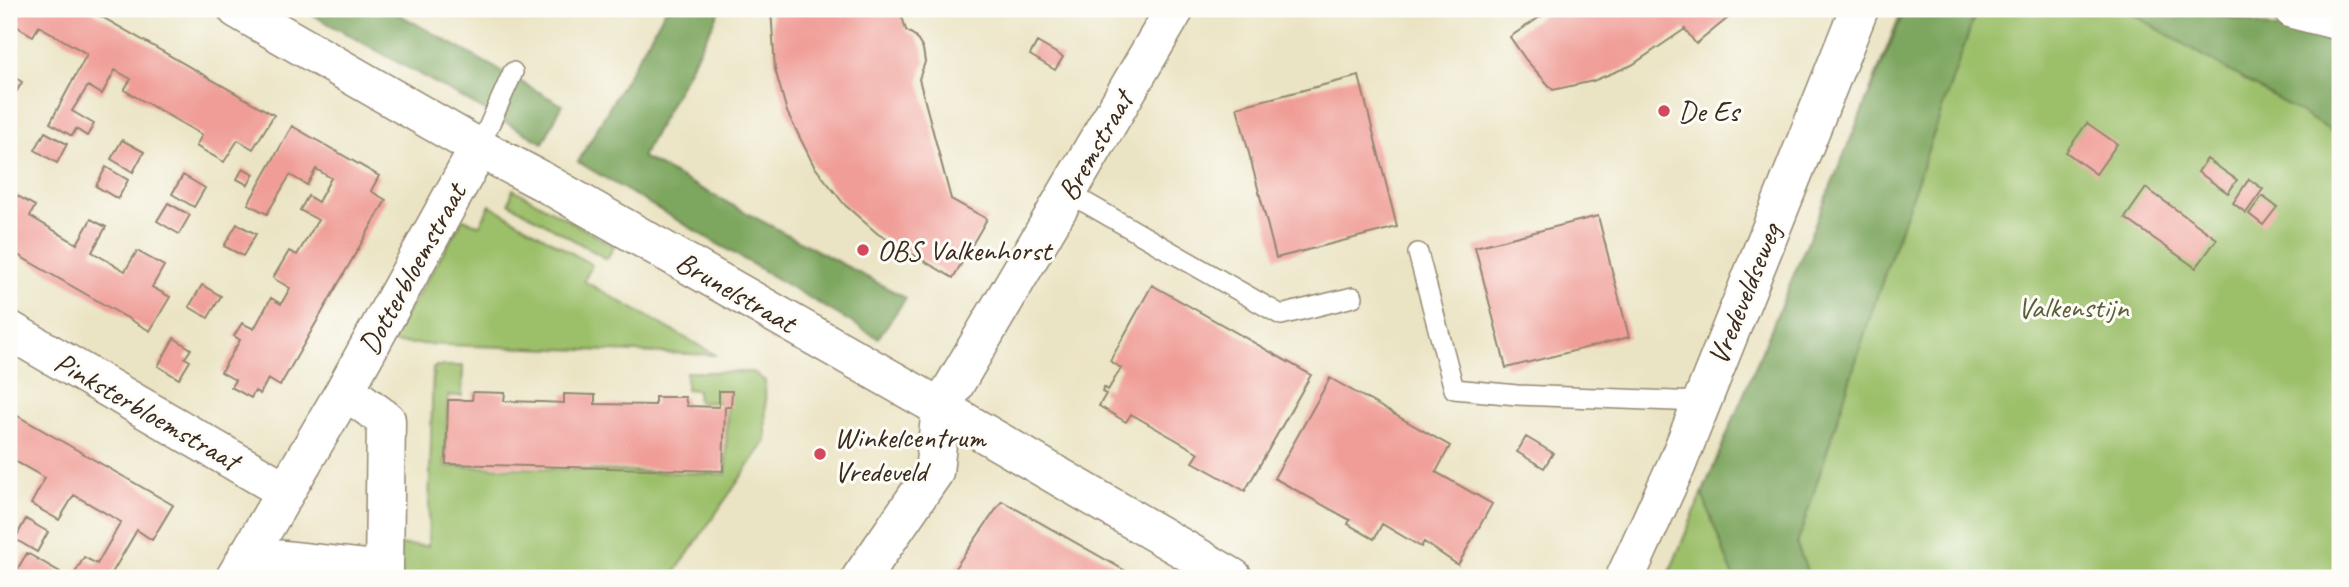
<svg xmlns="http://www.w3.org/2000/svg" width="2349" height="587" font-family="Caveat,sans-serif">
	<rect width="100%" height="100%" fill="#fdfcf7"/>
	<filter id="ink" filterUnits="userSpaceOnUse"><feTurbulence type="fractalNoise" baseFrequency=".0143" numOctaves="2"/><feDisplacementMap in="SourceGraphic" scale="14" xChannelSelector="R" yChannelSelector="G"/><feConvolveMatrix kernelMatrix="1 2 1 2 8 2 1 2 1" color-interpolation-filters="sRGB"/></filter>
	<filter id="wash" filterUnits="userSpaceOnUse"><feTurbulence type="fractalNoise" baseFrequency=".00686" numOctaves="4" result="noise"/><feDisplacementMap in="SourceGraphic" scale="28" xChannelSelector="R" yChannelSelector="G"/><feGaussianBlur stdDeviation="1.57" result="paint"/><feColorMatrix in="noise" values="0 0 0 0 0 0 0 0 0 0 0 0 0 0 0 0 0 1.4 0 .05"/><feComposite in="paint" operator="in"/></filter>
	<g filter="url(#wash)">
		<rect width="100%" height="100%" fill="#ebe4c4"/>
		<path fill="#9cc06a" stroke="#6c7544" stroke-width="2" d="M 1902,9 L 2141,9 L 2340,58 L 2340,578 L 1667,578 L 1702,494 L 1708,507 Z
			M 513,189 L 614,246 L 607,259 L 509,203 Z
			M 490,205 L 592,265 L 584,281 L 716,355 L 394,343 L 392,338 L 463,219 L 480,225 Z
			M 436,366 L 463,366 L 462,396 L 448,396 L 445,466 L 726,474 L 727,403 L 698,402 L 697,390 L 686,389 L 686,372 L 753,372 L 765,381 L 766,441 L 671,578 L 400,578 L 400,545 L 428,546 L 433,369 Z"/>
		<path fill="#7da65e" stroke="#5c683e" stroke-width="2" d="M 302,9 L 389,9 L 562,105 L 543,143 Z
			M 666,9 L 721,9 L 642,157 L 906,298 L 878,338 L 578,162 Z
			M 1905,9 L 1977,9 L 1872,311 L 1797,545 L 1810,578 L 1734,578 L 1702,494 Z
			M 2124,9 L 2194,9 L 2340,44 L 2340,136 Z"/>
		<g id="blocks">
			<path fill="#f09d97" d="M 9,9 L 88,9 L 274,115 L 253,149 L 238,140 L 224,162 L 196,146 L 202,135 L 124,90 L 131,79 L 115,70 L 102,94 L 88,86 L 77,103 L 72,111 L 94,124 L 87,136 L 76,129 L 72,136 L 50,123 L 87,54 L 39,26 L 33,36 L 9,22 Z
				M 771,9 L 900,9 L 906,30 L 915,36 L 923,49 L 925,62 L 919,79 L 951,199 L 987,219 L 953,278 L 878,234 L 845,205 L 814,166 L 787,112 L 775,69 Z
				M 1549,9 L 1739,9 L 1696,44 L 1685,29 L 1632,65 L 1593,81 L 1553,90 L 1526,60 L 1510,37 L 1550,10 Z
				M 1037,42 L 1063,57 L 1055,70 L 1030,55 Z
				M 9,74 L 22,82 L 11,101 L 9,99 Z
				M 1359,76 L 1397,227 L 1276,258 L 1237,107 Z
				M 2087,123 L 2117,144 L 2096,174 L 2066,152 Z
				M 292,126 L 379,176 L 371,191 L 386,200 L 280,386 L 268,379 L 260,394 L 255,391 L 251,398 L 231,387 L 235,380 L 221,372 L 240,340 L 234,336 L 242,323 L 254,329 L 271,298 L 281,304 L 290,288 L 273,278 L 289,251 L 297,255 L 318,220 L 300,210 L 308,196 L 318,202 L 331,178 L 316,169 L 307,185 L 290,175 L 267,214 L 248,204 Z
				M 45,132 L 67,144 L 57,163 L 35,150 Z
				M 122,140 L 144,152 L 133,172 L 111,159 Z
				M 2207,159 L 2237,180 L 2228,193 L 2198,172 Z
				M 106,167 L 128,180 L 118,199 L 96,186 Z
				M 243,168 L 254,174 L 248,185 L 237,179 Z
				M 183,175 L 205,188 L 194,207 L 172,194 Z
				M 2249,179 L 2263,189 L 2246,213 L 2233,203 Z
				M 2146,188 L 2217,239 L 2196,268 L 2125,218 Z
				M 9,191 L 35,206 L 30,216 L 77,244 L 91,219 L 106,227 L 92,252 L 125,271 L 137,251 L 164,266 L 152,287 L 170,297 L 150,331 L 9,250 Z
				M 2262,196 L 2277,207 L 2263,225 L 2249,214 Z
				M 168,203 L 190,215 L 179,234 L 157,221 Z
				M 1598,216 L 1629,337 L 1506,368 L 1475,247 Z
				M 237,224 L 256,234 L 243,256 L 224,246 Z
				M 202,285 L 221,296 L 208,318 L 189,307 Z
				M 1152,285 L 1311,375 L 1245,491 L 1193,462 L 1199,453 L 1131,414 L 1126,422 L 1099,406 L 1106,394 L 1102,392 L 1104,387 L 1108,390 L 1121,368 L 1110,361 Z
				M 174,338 L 191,349 L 185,358 L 190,361 L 179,379 L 158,366 Z
				M 1330,378 L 1450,446 L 1436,472 L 1492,504 L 1458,565 L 1424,542 L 1421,547 L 1382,524 L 1374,539 L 1348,524 L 1350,520 L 1274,478 Z
				M 719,391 L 732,391 L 731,407 L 725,407 L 723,471 L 446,464 L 448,400 L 472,400 L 473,392 L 505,393 L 504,401 L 541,402 L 564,403 L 564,394 L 595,395 L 595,404 L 655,405 L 655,397 L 685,397 L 687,406 L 719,407 Z
				M 9,411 L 173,505 L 152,540 L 137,530 L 112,573 L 122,578 L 84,578 L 75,573 L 84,557 L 97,564 L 121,522 L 74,495 L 59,520 L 31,504 L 45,478 L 11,459 L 9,463 Z
				M 1526,437 L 1553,453 L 1544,468 L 1517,452 Z
				M 1002,501 L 1138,578 L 948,578 Z
				M 26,519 L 48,532 L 37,552 L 15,539 Z
				M 27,553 L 60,572 L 57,578 L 12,578 Z"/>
		</g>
	</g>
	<g filter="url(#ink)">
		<use href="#blocks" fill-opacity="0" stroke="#938771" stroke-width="2"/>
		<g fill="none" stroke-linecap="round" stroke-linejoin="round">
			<g stroke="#938771" stroke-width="22">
				<path id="lane" d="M 479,148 L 513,72
					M 1067,192 L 1281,315 L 1353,297
					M 1418,253 L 1454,389 L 1517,395 L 1701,402"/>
			</g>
			<g stroke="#938771" stroke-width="41">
				<path id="street" d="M 237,9 L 479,148 L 542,181 L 941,408 L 1233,578
					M 2293,9 L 2340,21
					M 9,330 L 286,491
					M 247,556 L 384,571 L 386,420 L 345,390
					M 235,578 L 345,390 L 479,148
					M 861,578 L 934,472 L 941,408 L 1175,9
					M 1625,578 L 1677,464 L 1859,9"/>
			</g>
			<use href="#lane" stroke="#fff" stroke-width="19"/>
			<use href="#street" stroke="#fff" stroke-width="38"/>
		</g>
	</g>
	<g fill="#d1495b" stroke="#fdfcf7" stroke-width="2.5">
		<circle cx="1664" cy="111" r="7"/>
		<circle cx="863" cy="250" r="7"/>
		<circle cx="820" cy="454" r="7"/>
	</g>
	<g text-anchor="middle" stroke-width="6" stroke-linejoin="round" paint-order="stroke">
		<g font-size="30" fill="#3b2a1e" stroke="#fdfcf7" text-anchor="start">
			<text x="1678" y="121">De Es</text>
			<text x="877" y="260">OBS Valkenhorst</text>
			<text x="834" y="447">Winkelcentrum<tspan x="834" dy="34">Vredeveld</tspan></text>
		</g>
		<g font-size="30" fill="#3b2a1e" stroke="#fdfcf7">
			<text transform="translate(1095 146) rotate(-60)" y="10">Bremstraat</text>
			<text transform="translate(412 269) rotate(-61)" y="10">Dotterbloemstraat</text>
			<text transform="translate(736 292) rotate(30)" y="10">Brunelstraat</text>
			<text transform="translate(1744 294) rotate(-68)" y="10">Vredeveldseweg</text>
			<text transform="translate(147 411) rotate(30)" y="10">Pinksterbloemstraat</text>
		</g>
		<g font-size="30" fill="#5d5e39" stroke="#fdfcf7">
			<text x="2073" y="317">Valkenstijn</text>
		</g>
	</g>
	<rect width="2349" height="587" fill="none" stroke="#fdfcf7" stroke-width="35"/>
</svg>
